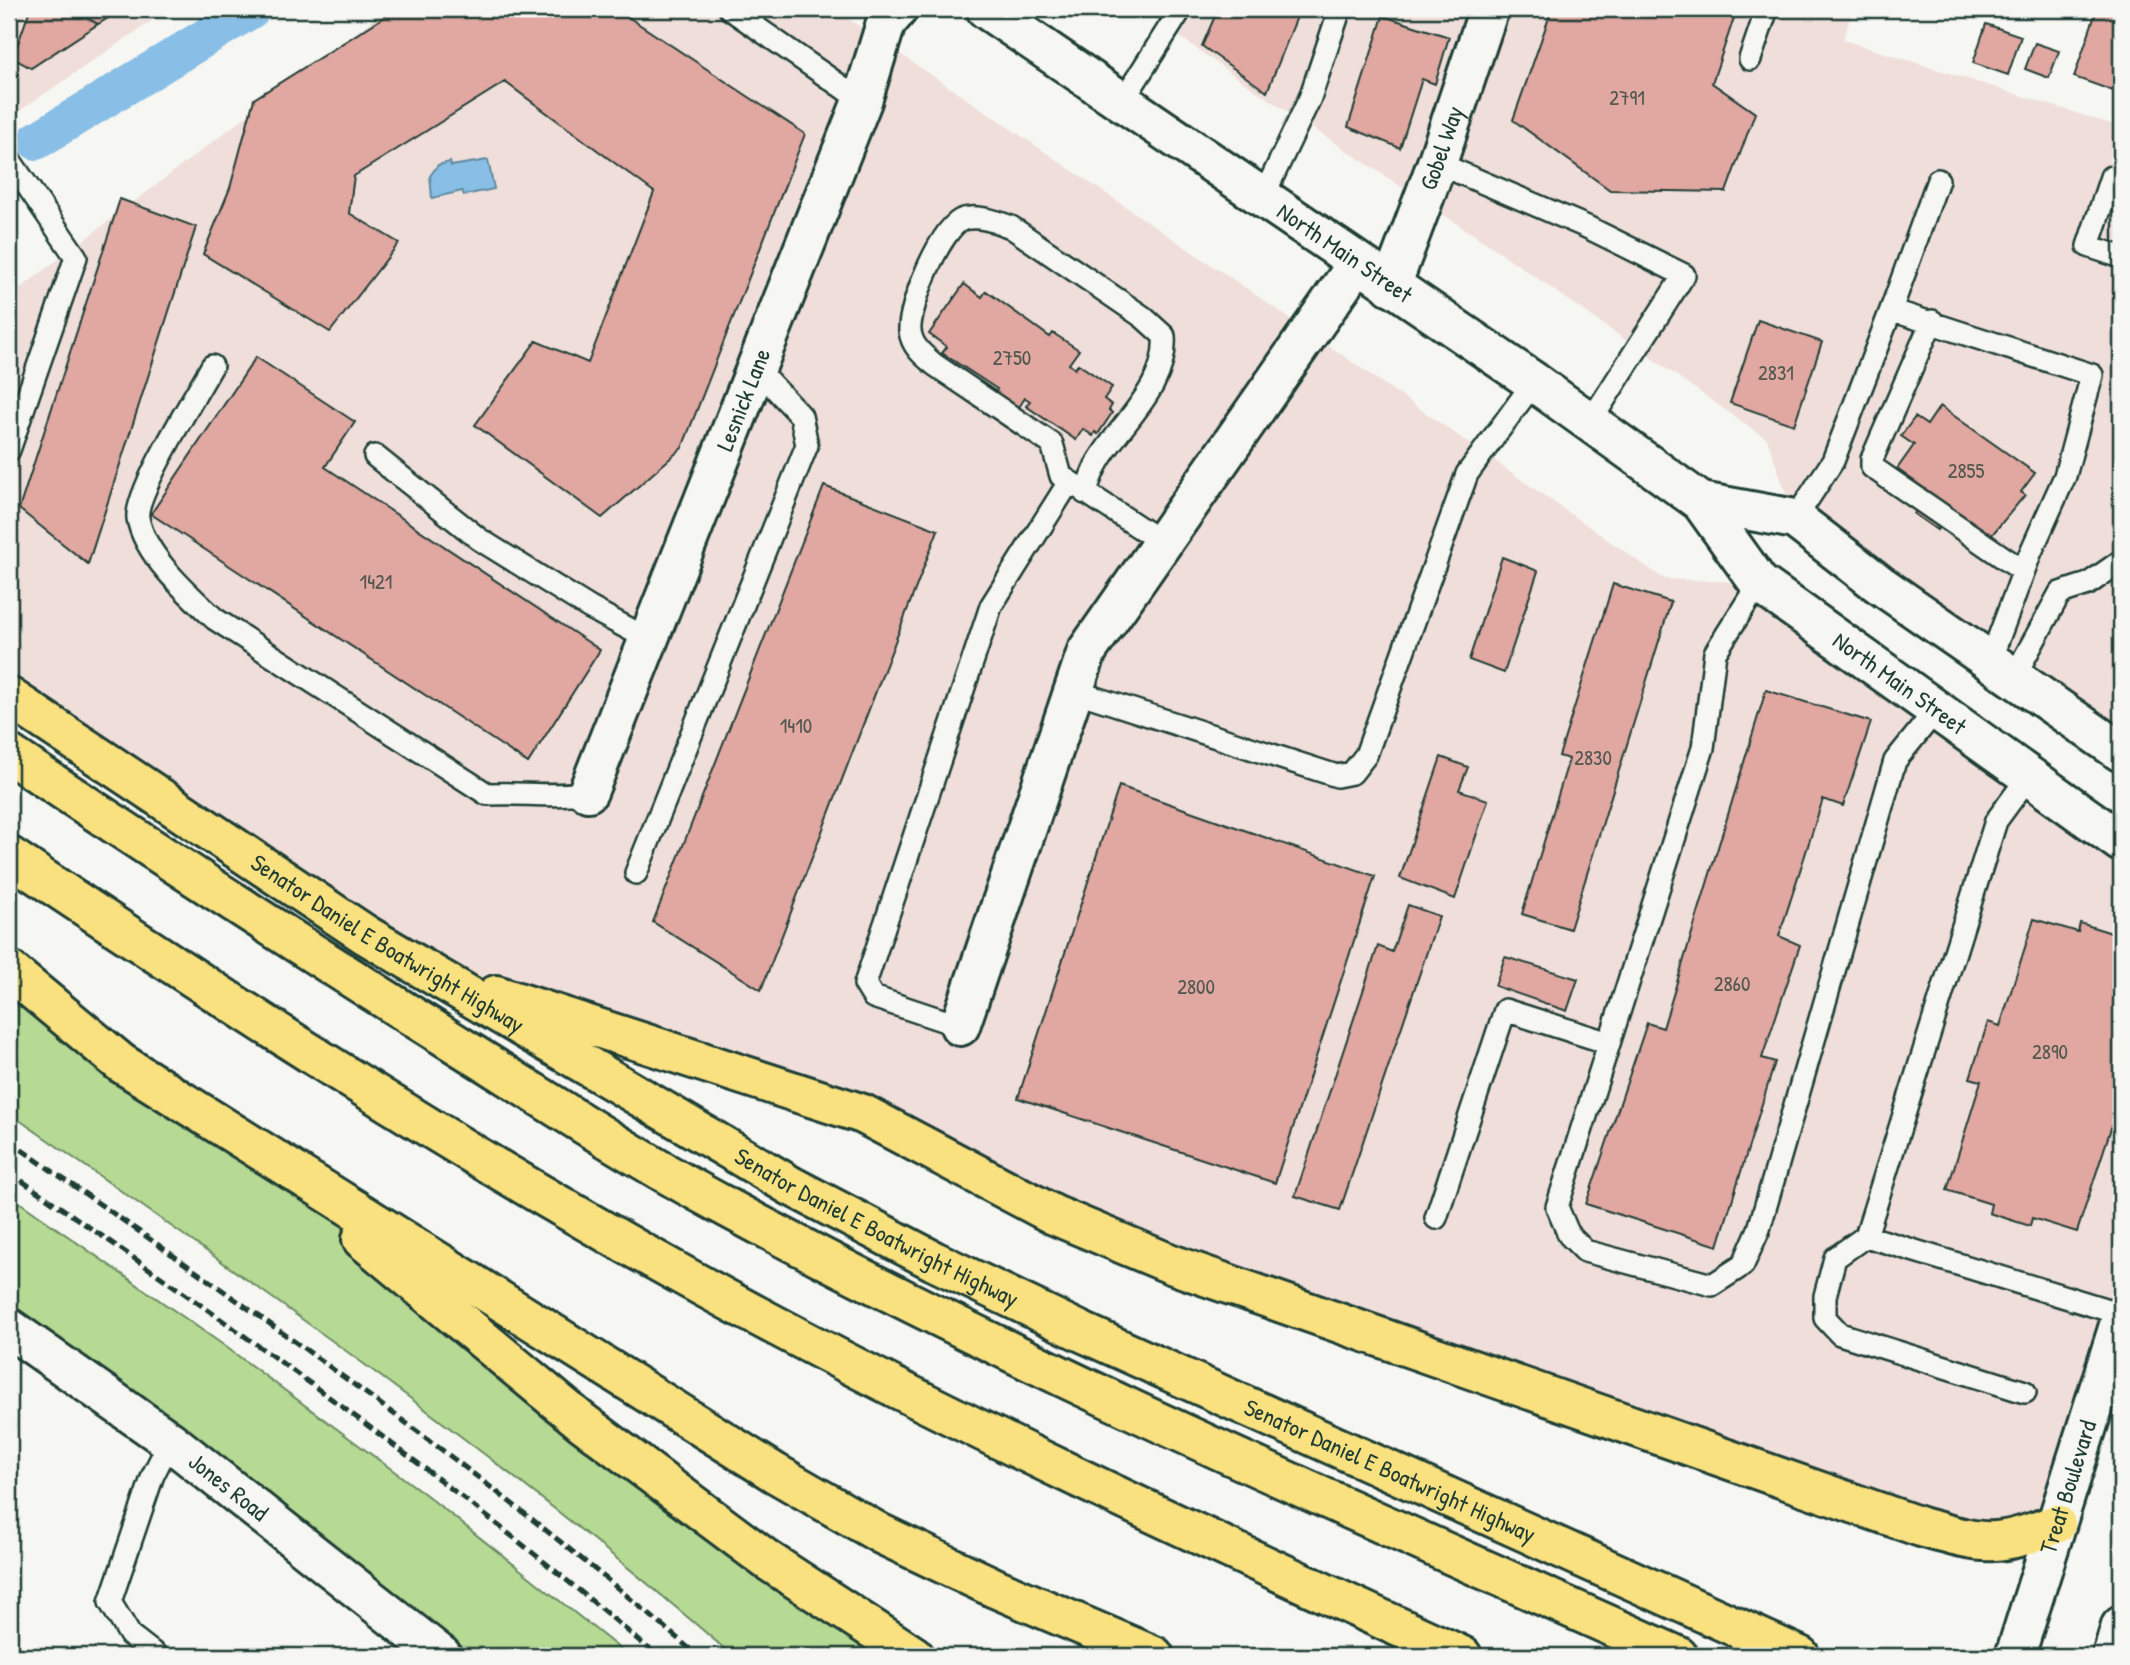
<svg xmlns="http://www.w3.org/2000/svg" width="2130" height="1665" font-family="'Patrick Hand',sans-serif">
	<rect width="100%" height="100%" fill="#f6f6f2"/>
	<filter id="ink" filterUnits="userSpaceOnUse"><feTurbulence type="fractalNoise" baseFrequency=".0143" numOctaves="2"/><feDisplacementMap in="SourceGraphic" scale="14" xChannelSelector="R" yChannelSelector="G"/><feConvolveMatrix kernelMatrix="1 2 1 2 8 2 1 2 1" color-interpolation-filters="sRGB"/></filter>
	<g filter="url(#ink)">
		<path fill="#f0deda" d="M 9,9 L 169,9 L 9,118 Z
			M 387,9 L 834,9 L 1266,302 L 1664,579 L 1759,583 L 2121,842 L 2121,1319 L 2056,1524 L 1983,1544 L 1171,1264 L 863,1114 L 426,972 L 9,697 L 9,297 Z
			M 1141,9 L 1853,9 L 1843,40 L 2121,127 L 2121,752 L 1795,519 L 1767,439 L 1494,248 L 1246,84 Z"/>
		<path fill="#b6d993" stroke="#6a8b64" stroke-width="2" d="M 9,970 L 253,1148 L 910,1656 L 733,1656 C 505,1458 257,1285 9,1113 Z
			M 9,1195 L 222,1344 L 425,1494 L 629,1656 L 442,1656 L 9,1328 Z"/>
		<path fill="#89bfe6" stroke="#5f8b9f" stroke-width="2" d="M 488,160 L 494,189 L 464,195 L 462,191 L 432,198 L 430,176 L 438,165 L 450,162 L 451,166 Z"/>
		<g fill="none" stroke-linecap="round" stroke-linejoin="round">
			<path stroke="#89bfe6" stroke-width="38" d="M 36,141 L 252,9"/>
		</g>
		<path fill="#e1a7a1" stroke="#1f3d34" stroke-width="2" d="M 30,9 L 70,9 L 98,24 L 31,68 L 13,58 Z
			M 70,9 L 123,9 L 98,24 Z
			M 397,9 L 616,9 L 805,134 L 682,448 L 602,518 L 475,425 L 536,341 L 588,363 L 654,192 L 505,82 L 354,176 L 349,213 L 399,243 L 330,332 L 203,254 L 230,188 L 254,99 Z
			M 1218,9 L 1300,9 L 1267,92 L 1202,46 Z
			M 1575,9 L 1737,9 L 1712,83 L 1755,113 L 1726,192 L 1610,190 L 1513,120 L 1551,12 Z
			M 2097,9 L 2121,9 L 2121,78 L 2116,92 L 2074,77 Z
			M 1383,16 L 1449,37 L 1435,84 L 1422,79 L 1400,148 L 1348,127 Z
			M 1986,24 L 2021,36 L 2008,75 L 1973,63 Z
			M 2035,43 L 2059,51 L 2049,78 L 2025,69 Z
			M 120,199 L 196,227 L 88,564 L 19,509 Z
			M 964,284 L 982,297 L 986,291 L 1050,337 L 1053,333 L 1079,350 L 1069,364 L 1075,369 L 1078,364 L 1112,387 L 1104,399 L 1112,405 L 1109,410 L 1112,413 L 1098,434 L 1095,432 L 1093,436 L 1083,429 L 1076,440 L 1026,406 L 1030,401 L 1025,398 L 1017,410 L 994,395 L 997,389 L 942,353 L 947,347 L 929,334 Z
			M 1758,320 L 1822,342 L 1794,425 L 1730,403 Z
			M 256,357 L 355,422 L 325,467 L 600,650 L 528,763 L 151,514 Z
			M 1940,406 L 2035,473 L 2021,492 L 2025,495 L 1991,536 L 1897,469 L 1914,445 L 1901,436 L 1915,417 L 1927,425 Z
			M 824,486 L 938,530 L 761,990 L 653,922 Z
			M 1929,492 L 1952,508 L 1937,530 L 1914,514 Z
			M 1502,557 L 1538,571 L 1504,673 L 1469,660 Z
			M 1613,584 L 1671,602 L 1570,929 L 1522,914 L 1569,759 L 1559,756 Z
			M 1766,690 L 1871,722 L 1843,806 L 1823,799 L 1779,936 L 1800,945 L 1762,1058 L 1775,1062 L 1718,1246 L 1586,1204 L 1647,1023 L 1663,1028 Z
			M 1441,757 L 1468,767 L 1459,790 L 1488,800 L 1455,899 L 1400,878 Z
			M 1119,786 L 1375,876 L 1275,1183 L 1018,1098 Z
			M 1408,905 L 1439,916 L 1340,1210 L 1295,1196 L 1378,946 L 1392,952 Z
			M 2034,919 L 2078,932 L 2080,923 L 2121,936 L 2119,945 L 2121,946 L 2121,1122 L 2113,1122 L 2077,1232 L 2032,1218 L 2030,1226 L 1989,1213 L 1991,1204 L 1947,1190 L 1981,1081 L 1970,1078 L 1988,1022 L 2000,1026 Z
			M 1505,957 L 1578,979 L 1567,1011 L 1495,986 Z"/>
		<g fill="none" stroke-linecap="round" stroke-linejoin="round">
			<g stroke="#1f3d34" stroke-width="26">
				<path id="lane" d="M 730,9 L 862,101
					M 1750,59 L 1767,9
					M 1122,102 L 1181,9
					M 9,159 L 76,257 L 9,450
					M 1437,163 L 1587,227 L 1684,275 L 1590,422
					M 1938,180 L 1891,310 L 2092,375 L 2065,476 L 2030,554 L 1990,661
					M 2121,181 L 2111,177 L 2088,246 L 2121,257
					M 1262,199 L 1310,98 L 1340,9
					M 1932,321 L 1872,459 L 1872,467 L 2023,571
					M 212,366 C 197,393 134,494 138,518 C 144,555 189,595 215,619 L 487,794 C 521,792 554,798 588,792
					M 375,456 L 479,539 L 590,608 L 648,639
					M 1085,493 C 1089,483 1092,472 1098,462 C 1122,421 1168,387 1164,336 L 1143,317 L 1011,227 C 997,222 979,215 964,219 C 941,225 908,308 910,331 C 912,347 924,356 935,365 L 1052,444 L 1061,476 L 1163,543
					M 1795,519 L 1833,461 L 1891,310
					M 1759,583 L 1715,653 L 1703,748 L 1557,1207 L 1569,1235 L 1585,1251 L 1712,1285 L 1743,1265 L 1759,1229 L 1895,761 L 1936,710
					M 2014,677 L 2060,593 L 2088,584 L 2121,561
					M 1074,691 L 1337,776 L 1352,773 L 1366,755 L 1467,474 L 1534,382
					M 636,873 L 807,445 L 801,416 L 756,368
					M 960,1026 L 873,997 L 865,984 L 991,606 L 1069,482
					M 1436,1218 L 1505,1010 L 1609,1043
					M 1866,1236 L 2121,1314
					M 2025,1392 L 1840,1334 L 1825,1318 L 1825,1296 L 1835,1258 L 1866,1236 L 1996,821 L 2029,776
					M 157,1656 L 130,1635 L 110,1602 L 153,1475 L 170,1441"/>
			</g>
			<g stroke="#1f3d34" stroke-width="44">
				<g id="street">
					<path id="s1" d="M 1391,286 L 1437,163 L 1489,9"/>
					<path id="s2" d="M 588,792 L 862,101 L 886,23 L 898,9"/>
					<path d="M 960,1026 L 1087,651 L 1357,264"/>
					<path id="s3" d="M 9,1328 L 170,1441 L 442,1656"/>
				</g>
			</g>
			<g stroke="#1f3d34" stroke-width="44">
				<g id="secondary">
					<path id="s4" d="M 986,9 L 1534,382 L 1701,502 L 1759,583 L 2121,842"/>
					<path d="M 1701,502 L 1795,519 L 1879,584 L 2121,752"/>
					<path id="s5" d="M 2015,1656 L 2121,1319"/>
					<path d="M 2112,1656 L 2121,1626"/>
				</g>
			</g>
			<g stroke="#1f3d34" stroke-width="44">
				<g id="highway">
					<path id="s6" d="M 9,697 L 366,935 L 791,1186 L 934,1261 L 1082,1332 L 1800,1656"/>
					<path d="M 9,754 C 160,855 312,954 466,1050 C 552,1104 638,1160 728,1208 C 1036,1374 1359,1513 1678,1656"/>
					<path d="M 9,856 C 229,1003 450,1147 682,1275 C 935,1415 1200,1536 1462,1656"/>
					<path d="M 9,970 L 121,1063 L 775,1473 L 881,1534 L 995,1588 L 1154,1656"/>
					<path d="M 496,995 L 863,1114 L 1054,1215 L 1171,1264 L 1921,1527 C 1983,1544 1994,1549 2056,1524"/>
					<path d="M 362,1239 L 582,1422 L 767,1560 L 914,1656"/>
				</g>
			</g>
			<use href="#lane" stroke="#f6f6f2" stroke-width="21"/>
			<use href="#street" stroke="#f6f6f2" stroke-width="38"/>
			<use href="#secondary" stroke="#f6f6f2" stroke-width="38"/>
			<use href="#highway" stroke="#fae180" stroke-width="38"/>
			<path stroke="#1f3d34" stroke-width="5" stroke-dasharray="10 5" stroke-linecap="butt" d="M 9,1141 C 245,1305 481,1468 698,1656
				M 9,1172 C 231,1324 453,1480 657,1656"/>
		</g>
	</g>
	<g text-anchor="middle" stroke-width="5" stroke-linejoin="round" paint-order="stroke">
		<g font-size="21" fill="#50584f">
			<text x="1627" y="105">2791</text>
			<text x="1012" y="365">2750</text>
			<text x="1776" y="380">2831</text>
			<text x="1966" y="478">2855</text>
			<text x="376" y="589">1421</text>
			<text x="796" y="733">1410</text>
			<text x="1593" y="765">2830</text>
			<text x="1732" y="991">2860</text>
			<text x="1196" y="994">2800</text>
			<text x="2050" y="1059">2890</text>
		</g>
		<g font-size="24" fill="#1f3d34" stroke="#f6f6f2">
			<text dy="8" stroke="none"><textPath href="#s1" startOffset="147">Gobel Way</textPath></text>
			<text dy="8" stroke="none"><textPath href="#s4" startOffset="434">North Main Street</textPath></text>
			<text dy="8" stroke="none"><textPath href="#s2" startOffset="422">Lesnick Lane</textPath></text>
			<text dy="8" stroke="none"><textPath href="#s4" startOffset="1141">North Main Street</textPath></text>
			<text dy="8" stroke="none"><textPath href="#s6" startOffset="452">Senator Daniel E Boatwright Highway</textPath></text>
			<text dy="8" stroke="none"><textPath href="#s6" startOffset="1018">Senator Daniel E Boatwright Highway</textPath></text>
			<text dy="8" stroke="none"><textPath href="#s6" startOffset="1586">Senator Daniel E Boatwright Highway</textPath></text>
			<text dy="8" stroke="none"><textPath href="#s3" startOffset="271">Jones Road</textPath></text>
			<text dy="8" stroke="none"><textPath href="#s5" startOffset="177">Treat Boulevard</textPath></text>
		</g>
	</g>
	<rect width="2130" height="1665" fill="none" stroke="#f6f6f2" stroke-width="35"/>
	<rect x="18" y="18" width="2095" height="1630" fill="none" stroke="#1f3d34" stroke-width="2.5" filter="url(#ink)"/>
</svg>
